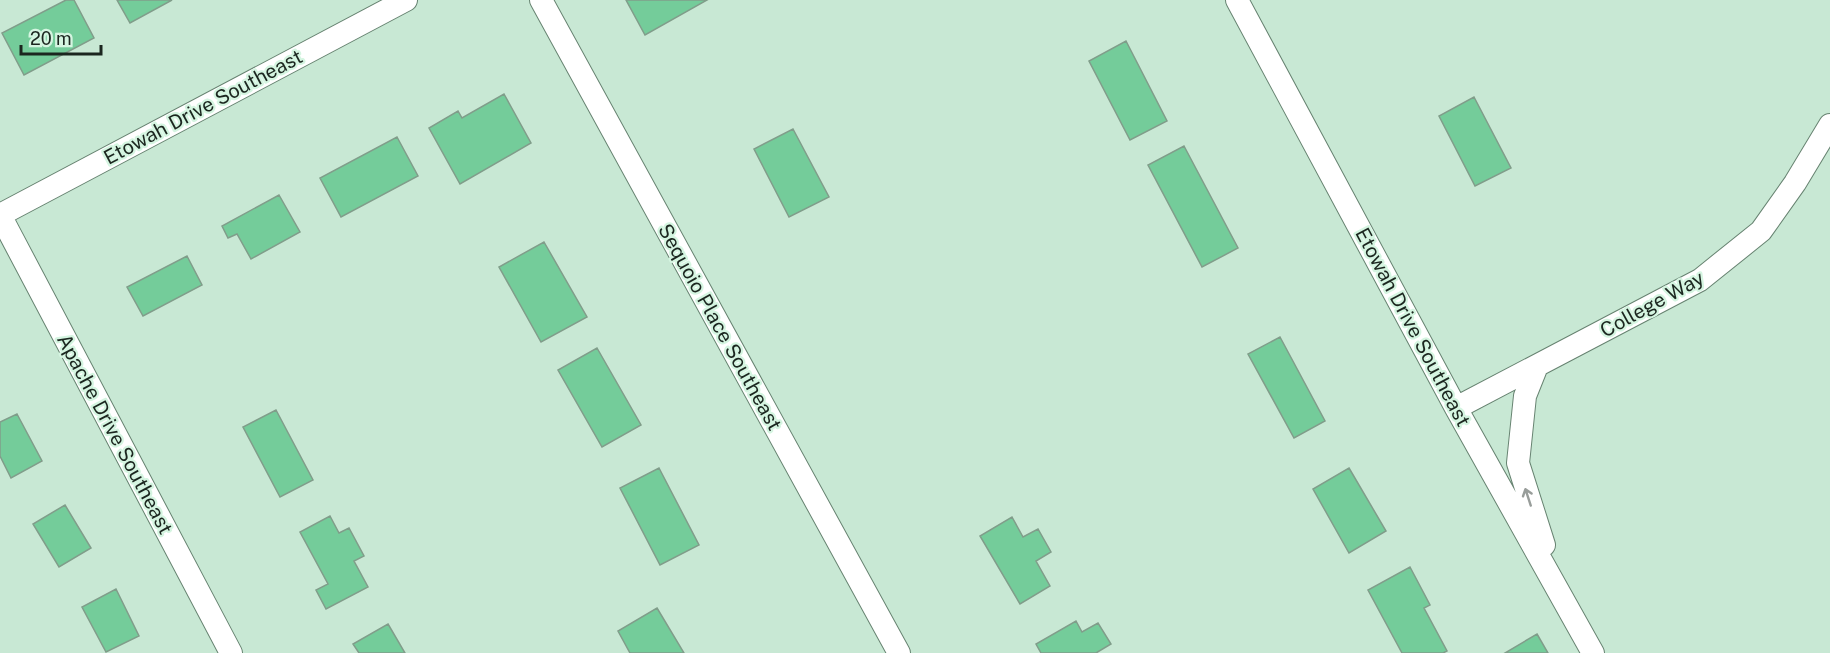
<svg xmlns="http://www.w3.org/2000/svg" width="1830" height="653" font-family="'Public Sans',sans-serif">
	<rect width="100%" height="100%" fill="#c8e8d4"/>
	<path fill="#74cc9a" stroke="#809d8a" stroke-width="1.5" d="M 66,0 L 74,0 L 94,38 L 24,75 L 2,33 Z
		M 117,0 L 172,0 L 130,23 Z
		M 626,0 L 707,0 L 645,35 Z
		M 1126,41 L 1167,121 L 1130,140 L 1089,61 Z
		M 504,94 L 531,143 L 460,184 L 429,128 L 458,111 L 462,118 Z
		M 1474,97 L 1511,168 L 1475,186 L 1439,116 Z
		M 793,129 L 829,197 L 789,217 L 754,149 Z
		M 397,137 L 418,176 L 341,217 L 320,178 Z
		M 1184,146 L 1238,248 L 1202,267 L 1148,165 Z
		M 279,195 L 300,232 L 251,259 L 237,234 L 228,238 L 222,226 Z
		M 544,242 L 587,317 L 541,342 L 499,267 Z
		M 187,256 L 202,285 L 143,316 L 127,287 Z
		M 1280,337 L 1325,421 L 1294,438 L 1248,354 Z
		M 597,348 L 641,425 L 602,447 L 558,370 Z
		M 276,410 L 313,480 L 280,497 L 243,427 Z
		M 17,414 L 42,461 L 11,478 L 0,456 L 0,422 Z
		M 659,468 L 699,545 L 660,565 L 620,488 Z
		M 1349,468 L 1386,531 L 1349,553 L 1313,489 Z
		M 65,505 L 91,548 L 59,567 L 33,524 Z
		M 330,516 L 339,533 L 349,528 L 364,556 L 354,561 L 368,587 L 326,609 L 316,590 L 328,584 L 300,532 Z
		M 1012,517 L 1023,537 L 1038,529 L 1051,552 L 1036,561 L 1050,586 L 1020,604 L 980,536 Z
		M 1410,567 L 1430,605 L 1424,608 L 1447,651 L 1443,653 L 1402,653 L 1368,590 Z
		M 116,589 L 139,636 L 106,652 L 82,607 Z
		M 657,608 L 684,653 L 630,653 L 618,631 Z
		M 1076,621 L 1082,632 L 1098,623 L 1111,644 L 1096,653 L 1041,653 L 1036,644 Z
		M 388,624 L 405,653 L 359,653 L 353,644 Z
		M 1537,634 L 1548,653 L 1505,653 Z"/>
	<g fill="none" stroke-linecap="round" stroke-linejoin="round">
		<g stroke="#678371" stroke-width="24">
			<path id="minor" d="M 541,0 L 899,653
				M 1237,0 L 1456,408 L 1593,653
				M 0,215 L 231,653
				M 0,215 L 406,0
				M 1537,366 L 1525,396 L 1518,463 L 1544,545
				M 1456,408 L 1700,280 L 1761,231 L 1795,183 L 1830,125"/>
		</g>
		<use href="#minor" stroke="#fff" stroke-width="22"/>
	</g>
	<defs><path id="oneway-shaft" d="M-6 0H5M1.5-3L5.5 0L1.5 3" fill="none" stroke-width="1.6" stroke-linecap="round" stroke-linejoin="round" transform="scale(1.5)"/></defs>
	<use stroke="#989d9a" href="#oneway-shaft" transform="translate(1528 497) rotate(-108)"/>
	<g text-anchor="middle" stroke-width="4.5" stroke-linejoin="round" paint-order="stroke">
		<g font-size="20" fill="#1b261f" stroke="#d5f5e1">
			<text transform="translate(203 107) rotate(-28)" y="7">Etowah Drive Southeast</text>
			<text transform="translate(1652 304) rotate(-29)" y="7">College Way</text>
			<text transform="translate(720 327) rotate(61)" y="7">Sequoio Place Southeast</text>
			<text transform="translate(1413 327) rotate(62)" y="7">Etowah Drive Southeast</text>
			<text transform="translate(115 434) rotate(62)" y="7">Apache Drive Southeast</text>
		</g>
	</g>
	<path d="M21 45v9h80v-9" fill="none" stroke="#1b261f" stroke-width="3"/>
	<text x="30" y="45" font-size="18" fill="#1b261f" stroke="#d5f5e1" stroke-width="4.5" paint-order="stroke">20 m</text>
</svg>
